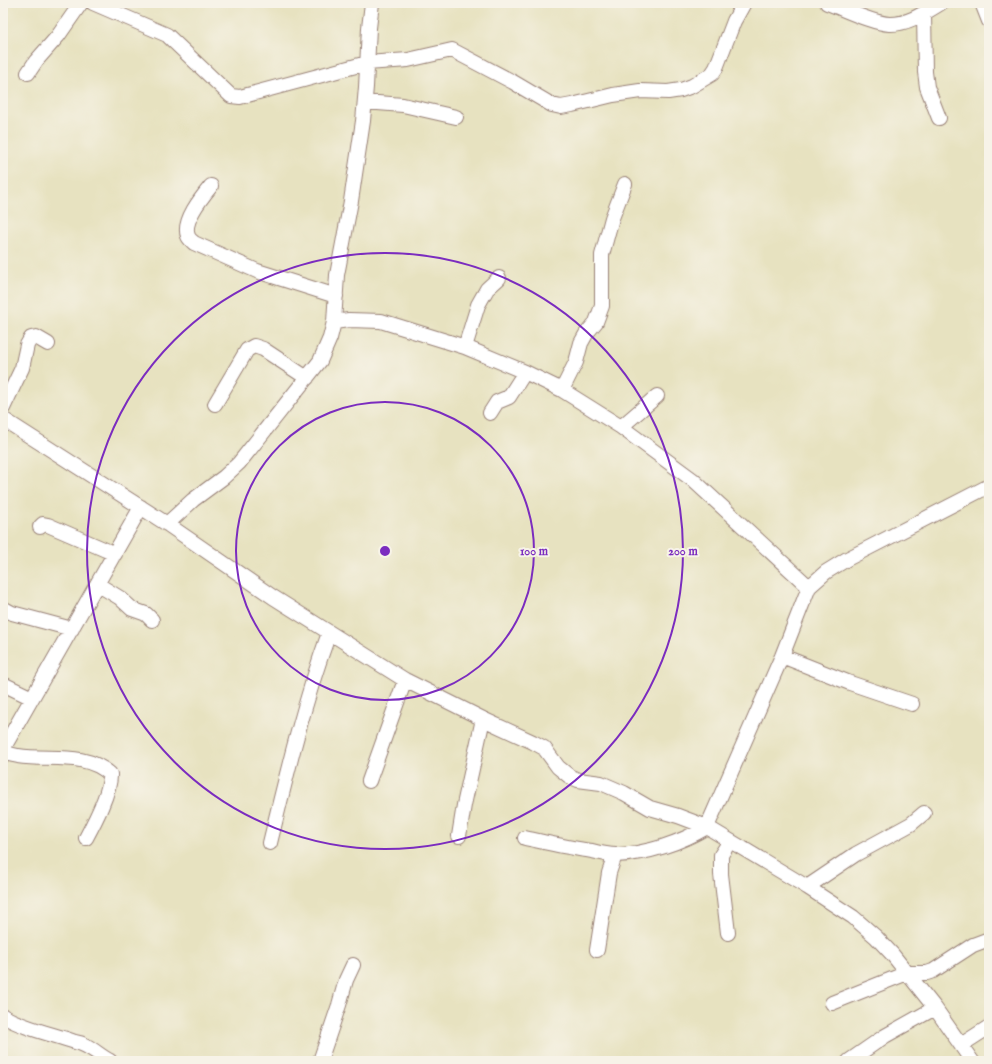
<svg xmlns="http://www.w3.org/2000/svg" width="992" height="1064" font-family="'IM FELL English',serif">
	<rect width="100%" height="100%" fill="#f7f3e8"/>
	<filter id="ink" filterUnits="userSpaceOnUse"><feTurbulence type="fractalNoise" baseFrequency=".025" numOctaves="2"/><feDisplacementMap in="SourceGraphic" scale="8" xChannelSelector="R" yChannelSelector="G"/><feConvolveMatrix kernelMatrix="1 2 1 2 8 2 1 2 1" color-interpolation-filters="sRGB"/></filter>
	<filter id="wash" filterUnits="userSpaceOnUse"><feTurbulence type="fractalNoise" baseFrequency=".012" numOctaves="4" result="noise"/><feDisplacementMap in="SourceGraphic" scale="16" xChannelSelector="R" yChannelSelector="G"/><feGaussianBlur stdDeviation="0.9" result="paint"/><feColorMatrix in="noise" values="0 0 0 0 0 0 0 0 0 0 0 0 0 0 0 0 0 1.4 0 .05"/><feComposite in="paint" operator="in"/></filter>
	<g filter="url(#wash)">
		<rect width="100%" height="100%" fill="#e7e2c0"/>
	</g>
	<g filter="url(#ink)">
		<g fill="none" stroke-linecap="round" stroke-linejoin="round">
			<g stroke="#988076" stroke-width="16">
				<path id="minor" d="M 93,3 L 167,35 L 231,96 L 240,97 L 367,63 L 408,60 L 452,50 L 513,82 L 552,105 L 561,107 L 572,105 L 613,95 L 640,91 L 668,92 L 681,90 L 692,86 L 712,74 L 716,68 L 734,21 L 744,3
					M 827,3 C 844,9 872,23 889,24 C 907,25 926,12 941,3
					M 982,3 L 989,21
					M 924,13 L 925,72 L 927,87 L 939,118
					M 28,73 L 36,61 L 58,36 L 81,3
					M 365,102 L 403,105 L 456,117
					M 211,186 C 202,197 182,221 188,236 C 189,239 192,241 194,243 L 257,271 L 336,296
					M 334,322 L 349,320 L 381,321 L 465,347 L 525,372 L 562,390 L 621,427 L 693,480 L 809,587
					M 465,347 L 478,305 L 487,289 L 499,278
					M 562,390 L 576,362 L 581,343 L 586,334 L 596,322 L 602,306 L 602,255 L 612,218 L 625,184
					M 215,404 L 247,350 L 254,346 L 263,349 L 307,378
					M 3,408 L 22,368 L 27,345 L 31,338 L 36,337 L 48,344
					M 490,413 L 497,402 L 509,397 L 525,372
					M 3,419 L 167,524 L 273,597 L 405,680 L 483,719 L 533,742 L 544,748 L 558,767 L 569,776 L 578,780 L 601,783 L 624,793 L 650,808 L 678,816 L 707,827 L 807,887 L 853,917 L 876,937 L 892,954 L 935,1008 L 972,1061
					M 621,427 L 657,396
					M 167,524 L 193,500 L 224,477 L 239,463 L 320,361 L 330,338 L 334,322 L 337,275 L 351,201 L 363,121 L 366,87 L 369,28 L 372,3
					M 40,527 L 43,524 L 48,525 L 115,554
					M 97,584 L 120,598 L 132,609 L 146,614 L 152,620
					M 3,608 L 12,613 L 72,629
					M 782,656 L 850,683 L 912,704
					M 3,684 L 32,698
					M 3,749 L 141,507
					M 3,752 C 8,754 13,755 18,756 C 49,761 85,751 110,774 C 111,791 94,823 86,838
					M 369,781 L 405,680
					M 459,836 L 464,805 L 483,719
					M 525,838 C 548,843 569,848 592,851 C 600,853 608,855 616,855 C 647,854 680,843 707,827 L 782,656 L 809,587 L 826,572 L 847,559 L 989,486
					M 270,843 C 287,773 304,702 329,633
					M 807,887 L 856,854 L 911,824 L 924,813
					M 728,933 L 721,874 L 721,855 L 730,841
					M 597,950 L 609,873 L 615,855
					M 832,1003 L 907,973 L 927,973 L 933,971 L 973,945 L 989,939
					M 3,1016 C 23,1028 52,1034 75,1042 C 89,1044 98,1055 110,1061
					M 961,1045 L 989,1027
					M 320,1061 L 339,1005 L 346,980 L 353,965
					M 849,1061 L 885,1036 L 935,1008"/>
			</g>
			<use href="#minor" stroke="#fff" stroke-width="14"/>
		</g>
	</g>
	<g fill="none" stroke="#7b2cbf" stroke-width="2">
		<circle cx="385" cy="551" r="149"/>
		<circle cx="385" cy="551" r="298"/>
	</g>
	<circle cx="385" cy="551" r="6" fill="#7b2cbf" stroke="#f7f3e8" stroke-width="2"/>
	<g font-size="12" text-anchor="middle" font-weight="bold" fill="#7b2cbf" stroke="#f7f3e8" stroke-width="4" stroke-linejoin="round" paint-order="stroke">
		<text x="534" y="555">100 m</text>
		<text x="683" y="555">200 m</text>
	</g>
	<rect width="992" height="1064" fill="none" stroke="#f7f3e8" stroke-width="16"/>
</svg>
